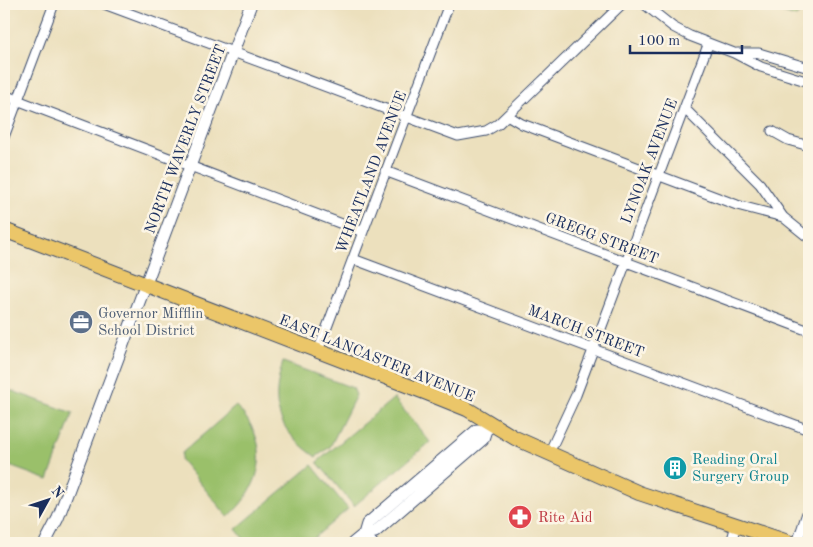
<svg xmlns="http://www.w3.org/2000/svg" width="813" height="547" font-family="'Old Standard TT',serif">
	<rect width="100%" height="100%" fill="#fcf5e5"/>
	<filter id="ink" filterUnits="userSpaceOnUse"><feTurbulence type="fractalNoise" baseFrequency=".02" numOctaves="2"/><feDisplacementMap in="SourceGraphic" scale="10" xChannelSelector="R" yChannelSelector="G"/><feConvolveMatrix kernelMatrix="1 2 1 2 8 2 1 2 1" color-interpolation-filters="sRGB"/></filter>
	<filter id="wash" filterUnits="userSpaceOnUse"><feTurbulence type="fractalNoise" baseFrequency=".0096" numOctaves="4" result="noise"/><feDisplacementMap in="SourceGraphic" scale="20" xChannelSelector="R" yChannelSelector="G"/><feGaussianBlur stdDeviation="1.12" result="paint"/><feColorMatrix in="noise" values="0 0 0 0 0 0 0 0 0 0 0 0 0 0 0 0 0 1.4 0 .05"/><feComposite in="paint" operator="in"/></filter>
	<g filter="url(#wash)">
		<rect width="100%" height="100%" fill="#ece0bd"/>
		<path fill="#9ac06b" stroke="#5a7864" d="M 753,4 L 804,4 L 803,6 L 807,7 L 796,17 Z
			M 283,362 L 353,388 L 356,395 L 330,447 L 316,457 C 278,430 269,407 283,362 Z
			M 4,388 L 73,413 L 48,480 L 4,464 Z
			M 394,398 L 430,442 L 354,506 L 317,462 Z
			M 236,406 C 272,442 264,485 228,517 L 181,460 L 182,453 Z
			M 312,465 L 348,509 L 308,543 L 247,543 L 236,529 Z"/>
	</g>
	<g filter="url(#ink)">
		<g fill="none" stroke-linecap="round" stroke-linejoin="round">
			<g stroke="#3a4a6c" stroke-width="11">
				<path id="minor" d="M 104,4 L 458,136 L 486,131 L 498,124 L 622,4
					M 644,4 L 673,27 L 690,36 L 734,53 L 761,67 L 809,82
					M 737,53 L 759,53 L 809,68
					M 4,95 L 363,232
					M 684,108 L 760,184 L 783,217 L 809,238
					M 507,115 L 522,124 L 737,205 L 783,217
					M 772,131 L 788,140 L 809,146
					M 4,137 L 54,4
					M 385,171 L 809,331
					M 353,259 L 809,430
					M 318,351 L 449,4
					M 549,453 L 576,395 L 708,45
					M 364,534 L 373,543
					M 731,543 L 736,525
					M 797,543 L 809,507"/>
			</g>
			<g stroke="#3a4a6c" stroke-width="13">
				<path id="tertiary" d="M 364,534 L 367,524 L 477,430 L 486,430
					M 45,543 L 58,518 L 251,4
					M 353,543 L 364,534 L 375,532 L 483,439 L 486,430 L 493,425"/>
			</g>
			<g stroke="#3a4a6c" stroke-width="16">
				<path id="primary" d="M 4,230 L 427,393 L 467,409 L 515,438 L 639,493 L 791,543"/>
			</g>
			<use href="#minor" stroke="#fff" stroke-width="9"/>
			<use href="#tertiary" stroke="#fff" stroke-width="11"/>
			<use href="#primary" stroke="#ebc669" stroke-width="14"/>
		</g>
	</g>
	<defs>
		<g id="office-disc" transform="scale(1.25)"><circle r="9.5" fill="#5c6f8a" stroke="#fcf5e5"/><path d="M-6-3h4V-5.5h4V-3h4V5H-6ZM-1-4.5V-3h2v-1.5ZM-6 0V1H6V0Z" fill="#fff"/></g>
		<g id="building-disc" transform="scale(1.25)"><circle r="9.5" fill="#0f9aa8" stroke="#fcf5e5"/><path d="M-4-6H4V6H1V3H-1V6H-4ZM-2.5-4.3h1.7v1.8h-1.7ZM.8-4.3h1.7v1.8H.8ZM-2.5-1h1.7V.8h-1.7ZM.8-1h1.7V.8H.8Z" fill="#fff"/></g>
		<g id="pharmacy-disc" transform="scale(1.25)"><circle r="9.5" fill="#e0444e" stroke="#fcf5e5"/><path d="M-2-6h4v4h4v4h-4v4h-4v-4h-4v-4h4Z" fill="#fff"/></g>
	</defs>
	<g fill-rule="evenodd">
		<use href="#office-disc" x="81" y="322"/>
		<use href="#building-disc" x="675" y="468"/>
		<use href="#pharmacy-disc" x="520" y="517"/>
	</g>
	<g text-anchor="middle" stroke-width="5" stroke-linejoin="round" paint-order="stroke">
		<g font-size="15" fill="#1b2f5e" stroke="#fcf5e5">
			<text transform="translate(185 139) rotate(-69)" y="5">NORTH WAVERLY STREET</text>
			<text transform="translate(649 161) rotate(-69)" y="5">LYNOAK AVENUE</text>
			<text transform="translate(371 172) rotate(-69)" y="5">WHEATLAND AVENUE</text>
			<text transform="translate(602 238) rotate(21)" y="5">GREGG STREET</text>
			<text transform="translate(586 331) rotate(21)" y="5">MARCH STREET</text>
			<text transform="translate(377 358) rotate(22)" y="5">EAST LANCASTER AVENUE</text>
		</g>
		<g font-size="15" fill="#4e5e75" stroke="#fcf5e5" text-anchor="start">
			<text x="98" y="318">Governor Mifflin<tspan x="98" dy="17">School District</tspan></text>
		</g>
		<g font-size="15" fill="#0d838f" stroke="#fcf5e5" text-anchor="start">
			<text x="692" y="464">Reading Oral<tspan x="692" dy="17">Surgery Group</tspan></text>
		</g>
		<g font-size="15" fill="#be3a42" stroke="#fcf5e5" text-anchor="start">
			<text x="538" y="522">Rite Aid</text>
		</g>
	</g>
	<rect width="813" height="547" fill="none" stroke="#fcf5e5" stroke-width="20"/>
	<g transform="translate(48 500) rotate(50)" stroke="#fcf5e5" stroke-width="4" paint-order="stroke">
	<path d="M0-4L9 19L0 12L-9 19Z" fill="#1b2f5e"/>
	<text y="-8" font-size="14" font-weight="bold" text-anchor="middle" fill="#1b2f5e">N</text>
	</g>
	<path d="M630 45v8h112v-8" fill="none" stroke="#1b2f5e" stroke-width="2.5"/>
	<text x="638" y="45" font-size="15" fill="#1b2f5e" stroke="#fcf5e5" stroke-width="4" paint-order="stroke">100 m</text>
</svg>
